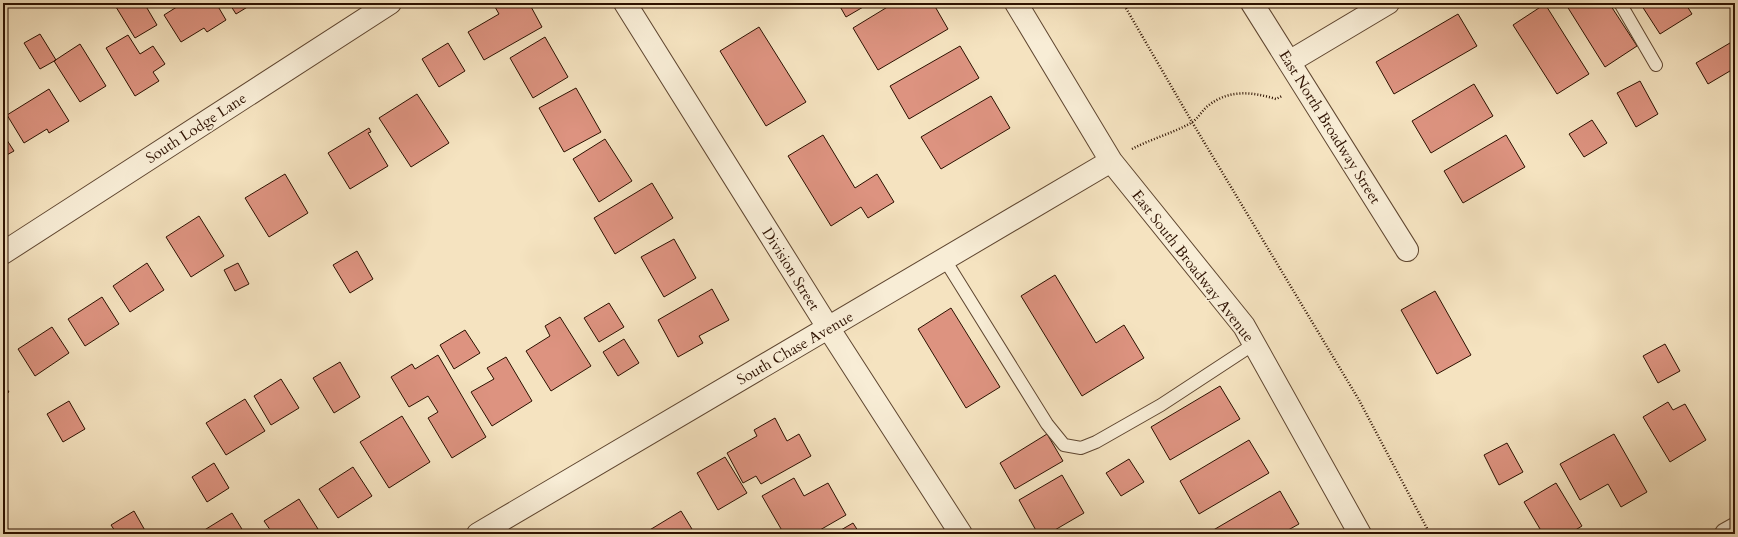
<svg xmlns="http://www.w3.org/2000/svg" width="1738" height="537" font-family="Cardo,serif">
	<rect width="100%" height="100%" fill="#f5e3c0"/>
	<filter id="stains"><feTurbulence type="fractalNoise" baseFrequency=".005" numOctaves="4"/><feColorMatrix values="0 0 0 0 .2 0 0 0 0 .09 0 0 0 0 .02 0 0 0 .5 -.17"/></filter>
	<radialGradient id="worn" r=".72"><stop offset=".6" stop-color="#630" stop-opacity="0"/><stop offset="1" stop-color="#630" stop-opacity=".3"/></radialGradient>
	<path fill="#dd9380" stroke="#2d1100" d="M 123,3 L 144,3 L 157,25 L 135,38 L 116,7 Z
		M 183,3 L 216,3 L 226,20 L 207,32 L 204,28 L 181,42 L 164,15 Z
		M 229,3 L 254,3 L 236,14 Z
		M 501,3 L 529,3 L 542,27 L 484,60 L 468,32 L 499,14 L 495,7 Z
		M 838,3 L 870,3 L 846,17 Z
		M 894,3 L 933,3 L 948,29 L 878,70 L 853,28 Z
		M 1565,3 L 1609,3 L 1637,46 L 1605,67 Z
		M 1640,3 L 1685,3 L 1692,14 L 1660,34 Z
		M 1545,4 L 1589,74 L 1557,94 L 1513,25 Z
		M 1458,14 L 1477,46 L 1394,94 L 1376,62 Z
		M 759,27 L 806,102 L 766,126 L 720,51 Z
		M 40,34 L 56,60 L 40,69 L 24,43 Z
		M 128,35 L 140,54 L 153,46 L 165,64 L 153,72 L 159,81 L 135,96 L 106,48 Z
		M 545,37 L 568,77 L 533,98 L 510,58 Z
		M 1735,40 L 1735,68 L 1708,84 L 1696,63 Z
		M 448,43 L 465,71 L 439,87 L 422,59 Z
		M 80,44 L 106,86 L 80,102 L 54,61 Z
		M 960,46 L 979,78 L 909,119 L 890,86 Z
		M 1640,81 L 1658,114 L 1636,127 L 1617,93 Z
		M 1474,84 L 1493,116 L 1431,153 L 1412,121 Z
		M 576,88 L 601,132 L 564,152 L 539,108 Z
		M 49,89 L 69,121 L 49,133 L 47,129 L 24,143 L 7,115 Z
		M 417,94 L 449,143 L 411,167 L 379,118 Z
		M 991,96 L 1010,128 L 941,169 L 921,137 Z
		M 1592,120 L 1607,143 L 1584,157 L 1569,134 Z
		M 369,128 L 371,132 L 368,133 L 388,166 L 350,189 L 328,153 Z
		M 3,134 L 14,151 L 3,157 Z
		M 823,135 L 855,188 L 877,174 L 894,202 L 868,218 L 861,207 L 831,226 L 788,156 Z
		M 1506,135 L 1525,167 L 1463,203 L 1444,171 Z
		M 605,139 L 632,181 L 599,202 L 573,159 Z
		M 285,174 L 308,213 L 269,237 L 245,198 Z
		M 652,183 L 673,218 L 615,254 L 594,218 Z
		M 199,216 L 224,256 L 191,277 L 166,237 Z
		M 674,239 L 696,278 L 664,297 L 641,257 Z
		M 357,251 L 373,279 L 350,293 L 333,265 Z
		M 147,263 L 164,290 L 130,312 L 113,286 Z
		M 238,263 L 249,284 L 235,291 L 224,270 Z
		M 1055,275 L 1096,343 L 1124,325 L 1144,358 L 1082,396 L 1021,296 Z
		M 712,289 L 729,320 L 699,336 L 703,343 L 678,357 L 658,320 Z
		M 1435,291 L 1471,355 L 1437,374 L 1401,310 Z
		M 102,297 L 119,324 L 85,346 L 68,319 Z
		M 609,303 L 624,327 L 599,342 L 584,318 Z
		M 951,308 L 1000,387 L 966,408 L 918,329 Z
		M 560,317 L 591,366 L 551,391 L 526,351 L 550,336 L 545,326 Z
		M 52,327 L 69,353 L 35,376 L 18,349 Z
		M 465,330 L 480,353 L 454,369 L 440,345 Z
		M 624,339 L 639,363 L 618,376 L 603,352 Z
		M 1665,344 L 1680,371 L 1658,383 L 1643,356 Z
		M 438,355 L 486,437 L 452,458 L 428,418 L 438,412 L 428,396 L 409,407 L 391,377 L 412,364 L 415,369 Z
		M 506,357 L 532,401 L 492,426 L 471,392 L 494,379 L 487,368 Z
		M 340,362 L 360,397 L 334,413 L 313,378 Z
		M 281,379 L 299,408 L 271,425 L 254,396 Z
		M 3,383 L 9,392 L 3,395 Z
		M 1220,386 L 1240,419 L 1170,460 L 1151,427 Z
		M 245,399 L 265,431 L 226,455 L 206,423 Z
		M 69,401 L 85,429 L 63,442 L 47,414 Z
		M 1668,402 L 1673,410 L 1685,404 L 1706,440 L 1670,462 L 1643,417 Z
		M 402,416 L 430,462 L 389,488 L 360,442 Z
		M 775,418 L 787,441 L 799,434 L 811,456 L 761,484 L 756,476 L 743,483 L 727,453 L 757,436 L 754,430 Z
		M 1047,434 L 1063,461 L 1015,489 L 1000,463 Z
		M 1614,434 L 1647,492 L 1621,507 L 1608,484 L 1580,500 L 1560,464 Z
		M 1249,440 L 1269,473 L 1199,514 L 1180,481 Z
		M 1507,443 L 1523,472 L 1499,485 L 1484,455 Z
		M 725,457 L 747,493 L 718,510 L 697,473 Z
		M 1129,459 L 1144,482 L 1121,496 L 1106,473 Z
		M 214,463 L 229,488 L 207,502 L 192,477 Z
		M 353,467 L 372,496 L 338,518 L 319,489 Z
		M 1062,475 L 1084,513 L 1048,534 L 1038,534 L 1019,500 Z
		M 794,478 L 804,496 L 828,483 L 846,515 L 813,534 L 784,534 L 762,496 Z
		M 1556,483 L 1582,526 L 1569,534 L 1543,534 L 1524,502 Z
		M 1280,491 L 1299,524 L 1281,534 L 1212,534 L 1210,532 Z
		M 299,499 L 318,529 L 309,534 L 273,534 L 264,521 Z
		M 134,511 L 147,534 L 117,534 L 111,525 Z
		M 681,511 L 695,534 L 643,534 Z
		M 232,513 L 245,534 L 198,534 Z
		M 853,523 L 860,534 L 834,534 Z"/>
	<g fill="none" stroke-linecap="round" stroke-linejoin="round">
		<g stroke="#5f4630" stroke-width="14">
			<path id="lane" d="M 1620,3 L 1656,65
				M 945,260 L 1047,424 L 1064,445 L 1081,448 L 1096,442 L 1161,405 L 1254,344"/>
		</g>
		<g stroke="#5f4630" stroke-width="24">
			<path id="street" d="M 625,3 L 829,329 L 961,534
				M 1016,3 L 1111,161 L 1244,326 L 1360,534
				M 1252,3 L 1407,250
				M 1289,62 L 1388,3
				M 3,253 L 390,3
				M 478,534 L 1111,161
				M 1726,534 L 1735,529"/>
		</g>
		<path stroke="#2d1100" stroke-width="2.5" stroke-dasharray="1 2" stroke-linecap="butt" d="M 1123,3 L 1192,122 L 1359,400 L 1430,534
			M 1132,149 C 1151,139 1173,133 1191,123 C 1198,119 1202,110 1209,105 C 1230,89 1252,92 1276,99 L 1282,96"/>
		<use href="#lane" stroke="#f8edd6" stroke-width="12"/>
		<use href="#street" stroke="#f8edd6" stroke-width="22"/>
	</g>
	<g text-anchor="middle" stroke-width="3" stroke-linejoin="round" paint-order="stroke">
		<g font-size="15" fill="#2d1100" stroke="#f8edd6">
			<text transform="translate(1330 127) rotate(58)" y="5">East North Broadway Street</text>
			<text transform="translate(196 128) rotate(-33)" y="5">South Lodge Lane</text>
			<text transform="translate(1193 266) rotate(52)" y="5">East South Broadway Avenue</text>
			<text transform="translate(791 269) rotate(58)" y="5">Division Street</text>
			<text transform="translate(795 348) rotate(-30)" y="5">South Chase Avenue</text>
		</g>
	</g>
	<rect width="1738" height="537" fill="none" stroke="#f5e3c0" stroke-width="16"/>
	<rect x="4" y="4" width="1730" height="529" fill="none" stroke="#2d1100" stroke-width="2"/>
	<rect x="8" y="8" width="1722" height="521" fill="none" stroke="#2d1100"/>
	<rect width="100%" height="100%" filter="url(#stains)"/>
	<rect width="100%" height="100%" fill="url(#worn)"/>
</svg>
